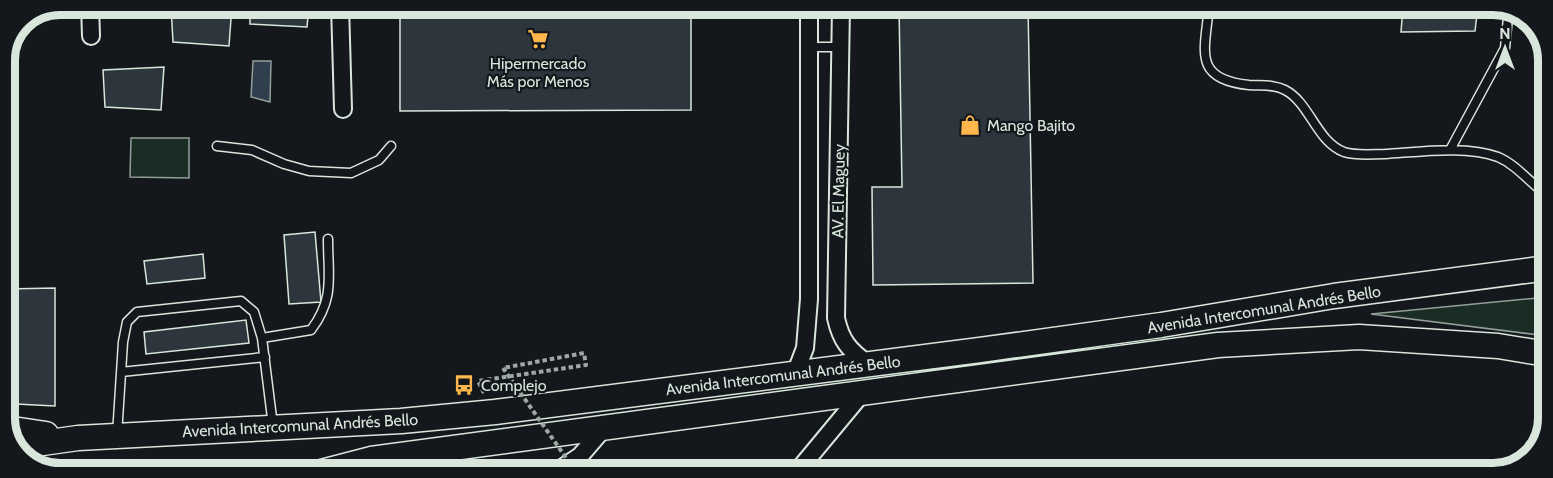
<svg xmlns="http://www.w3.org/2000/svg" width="1553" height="478" font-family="Cabin,sans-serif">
	<rect width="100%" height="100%" fill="#14181c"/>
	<path fill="#1a2d24" stroke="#939e99" stroke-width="1.5" d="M 131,138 L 189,138 L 189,178 L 130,177 Z
		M 1547,297 L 1547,336 L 1371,314 Z"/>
	<path fill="#2f3f4d" stroke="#939e99" stroke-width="1.5" d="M 253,61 L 271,61 L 270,102 L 251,97 Z"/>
	<path fill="#2c363c" stroke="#d8e6dc" stroke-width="1.5" d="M 232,5 L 229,46 L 173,42 L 171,6 Z
		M 250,5 L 309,5 L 307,27 L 250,24 Z
		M 400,5 L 691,5 L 691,110 L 400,111 Z
		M 899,6 L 1028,6 L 1033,283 L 873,285 L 872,187 L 902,187 Z
		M 1403,6 L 1478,6 L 1475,31 L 1401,32 Z
		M 164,67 L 161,110 L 105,107 L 103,70 Z
		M 315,232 L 321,302 L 289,304 L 284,235 Z
		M 203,254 L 205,278 L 147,284 L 144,261 Z
		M 55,288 L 55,406 L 16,404 L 5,289 Z
		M 246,320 L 249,343 L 146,354 L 144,332 Z"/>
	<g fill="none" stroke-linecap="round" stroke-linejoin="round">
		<g stroke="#d8e6dc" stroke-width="11">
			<path id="lane" d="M 1209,6 C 1205,51 1192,79 1249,85 C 1262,86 1273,84 1285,90 C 1310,103 1316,141 1344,152 C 1357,156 1372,154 1385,154 C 1418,152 1467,145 1498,157 C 1517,165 1531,184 1548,196
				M 809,47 L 840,47
				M 217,146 L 252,150 L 284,164 L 309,171 L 351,173 L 379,160 L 391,146
				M 1450,150 L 1505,48 L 1509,7
				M 262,338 L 311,330 C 335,298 328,277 328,239
				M 121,372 L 265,357
				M 117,435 L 123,342 L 127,322 L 137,312 L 241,301 L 254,312 L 262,338 L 273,426"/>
		</g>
		<g stroke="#d8e6dc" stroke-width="20">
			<path id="street" d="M 90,5 L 91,36
				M 340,5 L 343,109
				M 841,6 L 836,318 C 841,341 849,350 868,364
				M 795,374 L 805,348 L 809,299 L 809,6
				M 556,472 L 580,456 L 605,427
				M 796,473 L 864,391"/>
		</g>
		<g stroke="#d8e6dc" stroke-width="27">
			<path id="secondary" d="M 6,428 L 46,434
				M 14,447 L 78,438 L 401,421 L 495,412 L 980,350 L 1161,325 L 1334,296 L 1547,268
				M 321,472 L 371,459 L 1218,345 L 1359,337 L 1498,346 L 1547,354"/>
		</g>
		<path stroke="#9da8a2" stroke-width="4" stroke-dasharray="4.5 3" stroke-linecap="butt" d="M 484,393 L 478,381 L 586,365 L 584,353 L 503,368"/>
		<use href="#lane" stroke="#14181c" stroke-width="8"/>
		<use href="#street" stroke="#14181c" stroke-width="16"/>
		<use href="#secondary" stroke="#14181c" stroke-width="24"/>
		<path stroke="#9da8a2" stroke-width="4" stroke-dasharray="4.5 3" stroke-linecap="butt" d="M 503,368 L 576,472"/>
	</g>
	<defs>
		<g id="supermarket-bare" transform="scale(1.62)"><path d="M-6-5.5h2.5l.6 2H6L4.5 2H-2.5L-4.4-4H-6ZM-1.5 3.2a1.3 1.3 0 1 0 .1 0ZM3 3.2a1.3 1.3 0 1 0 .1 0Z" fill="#ffb74d" stroke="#14181c" stroke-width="2.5" paint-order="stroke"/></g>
		<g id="shop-bare" transform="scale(1.62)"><path d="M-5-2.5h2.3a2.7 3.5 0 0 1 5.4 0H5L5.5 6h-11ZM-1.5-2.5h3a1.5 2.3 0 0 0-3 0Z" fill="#ffb74d" stroke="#14181c" stroke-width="2.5" paint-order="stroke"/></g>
		<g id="bus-bare" transform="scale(1.62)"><path d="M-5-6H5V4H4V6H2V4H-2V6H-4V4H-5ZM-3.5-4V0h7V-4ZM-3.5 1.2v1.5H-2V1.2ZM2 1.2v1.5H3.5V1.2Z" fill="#ffb74d" stroke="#14181c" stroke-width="2.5" paint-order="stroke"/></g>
	</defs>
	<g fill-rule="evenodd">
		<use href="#supermarket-bare" x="538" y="39"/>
		<use href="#shop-bare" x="970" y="125"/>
		<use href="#bus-bare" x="464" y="385"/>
	</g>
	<g text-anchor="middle" stroke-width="4.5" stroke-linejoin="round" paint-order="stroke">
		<g font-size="16" fill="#d8e6dc" stroke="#14181c" text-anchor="start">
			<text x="538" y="69" text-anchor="middle">Hipermercado<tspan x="538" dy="18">Más por Menos</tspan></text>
			<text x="987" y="131">Mango Bajito</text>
			<text x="481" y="391">Complejo</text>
		</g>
		<g font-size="16" fill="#d8e6dc" stroke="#14181c">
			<text transform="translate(838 191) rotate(-89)" y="6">AV. El Maguey</text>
			<text transform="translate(1264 309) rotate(-9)" y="6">Avenida Intercomunal Andrés Bello</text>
			<text transform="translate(783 375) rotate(-7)" y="6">Avenida Intercomunal Andrés Bello</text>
			<text transform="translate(300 425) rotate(-3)" y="6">Avenida Intercomunal Andrés Bello</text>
		</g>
	</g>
	<path d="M0 0H1553V478H0ZM60 15H1493A45 45 0 0 1 1538 60V418A45 45 0 0 1 1493 463H60A45 45 0 0 1 15 418V60A45 45 0 0 1 60 15Z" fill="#14181c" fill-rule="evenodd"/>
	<path fill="none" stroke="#d8e6dc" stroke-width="8" d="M60 15H1493A45 45 0 0 1 1538 60V418A45 45 0 0 1 1493 463H60A45 45 0 0 1 15 418V60A45 45 0 0 1 60 15Z"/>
	<g transform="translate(1505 48)" stroke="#14181c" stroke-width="4.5" paint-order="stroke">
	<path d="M0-4.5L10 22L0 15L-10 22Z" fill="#d8e6dc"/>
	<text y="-9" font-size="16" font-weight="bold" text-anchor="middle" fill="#d8e6dc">N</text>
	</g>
</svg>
